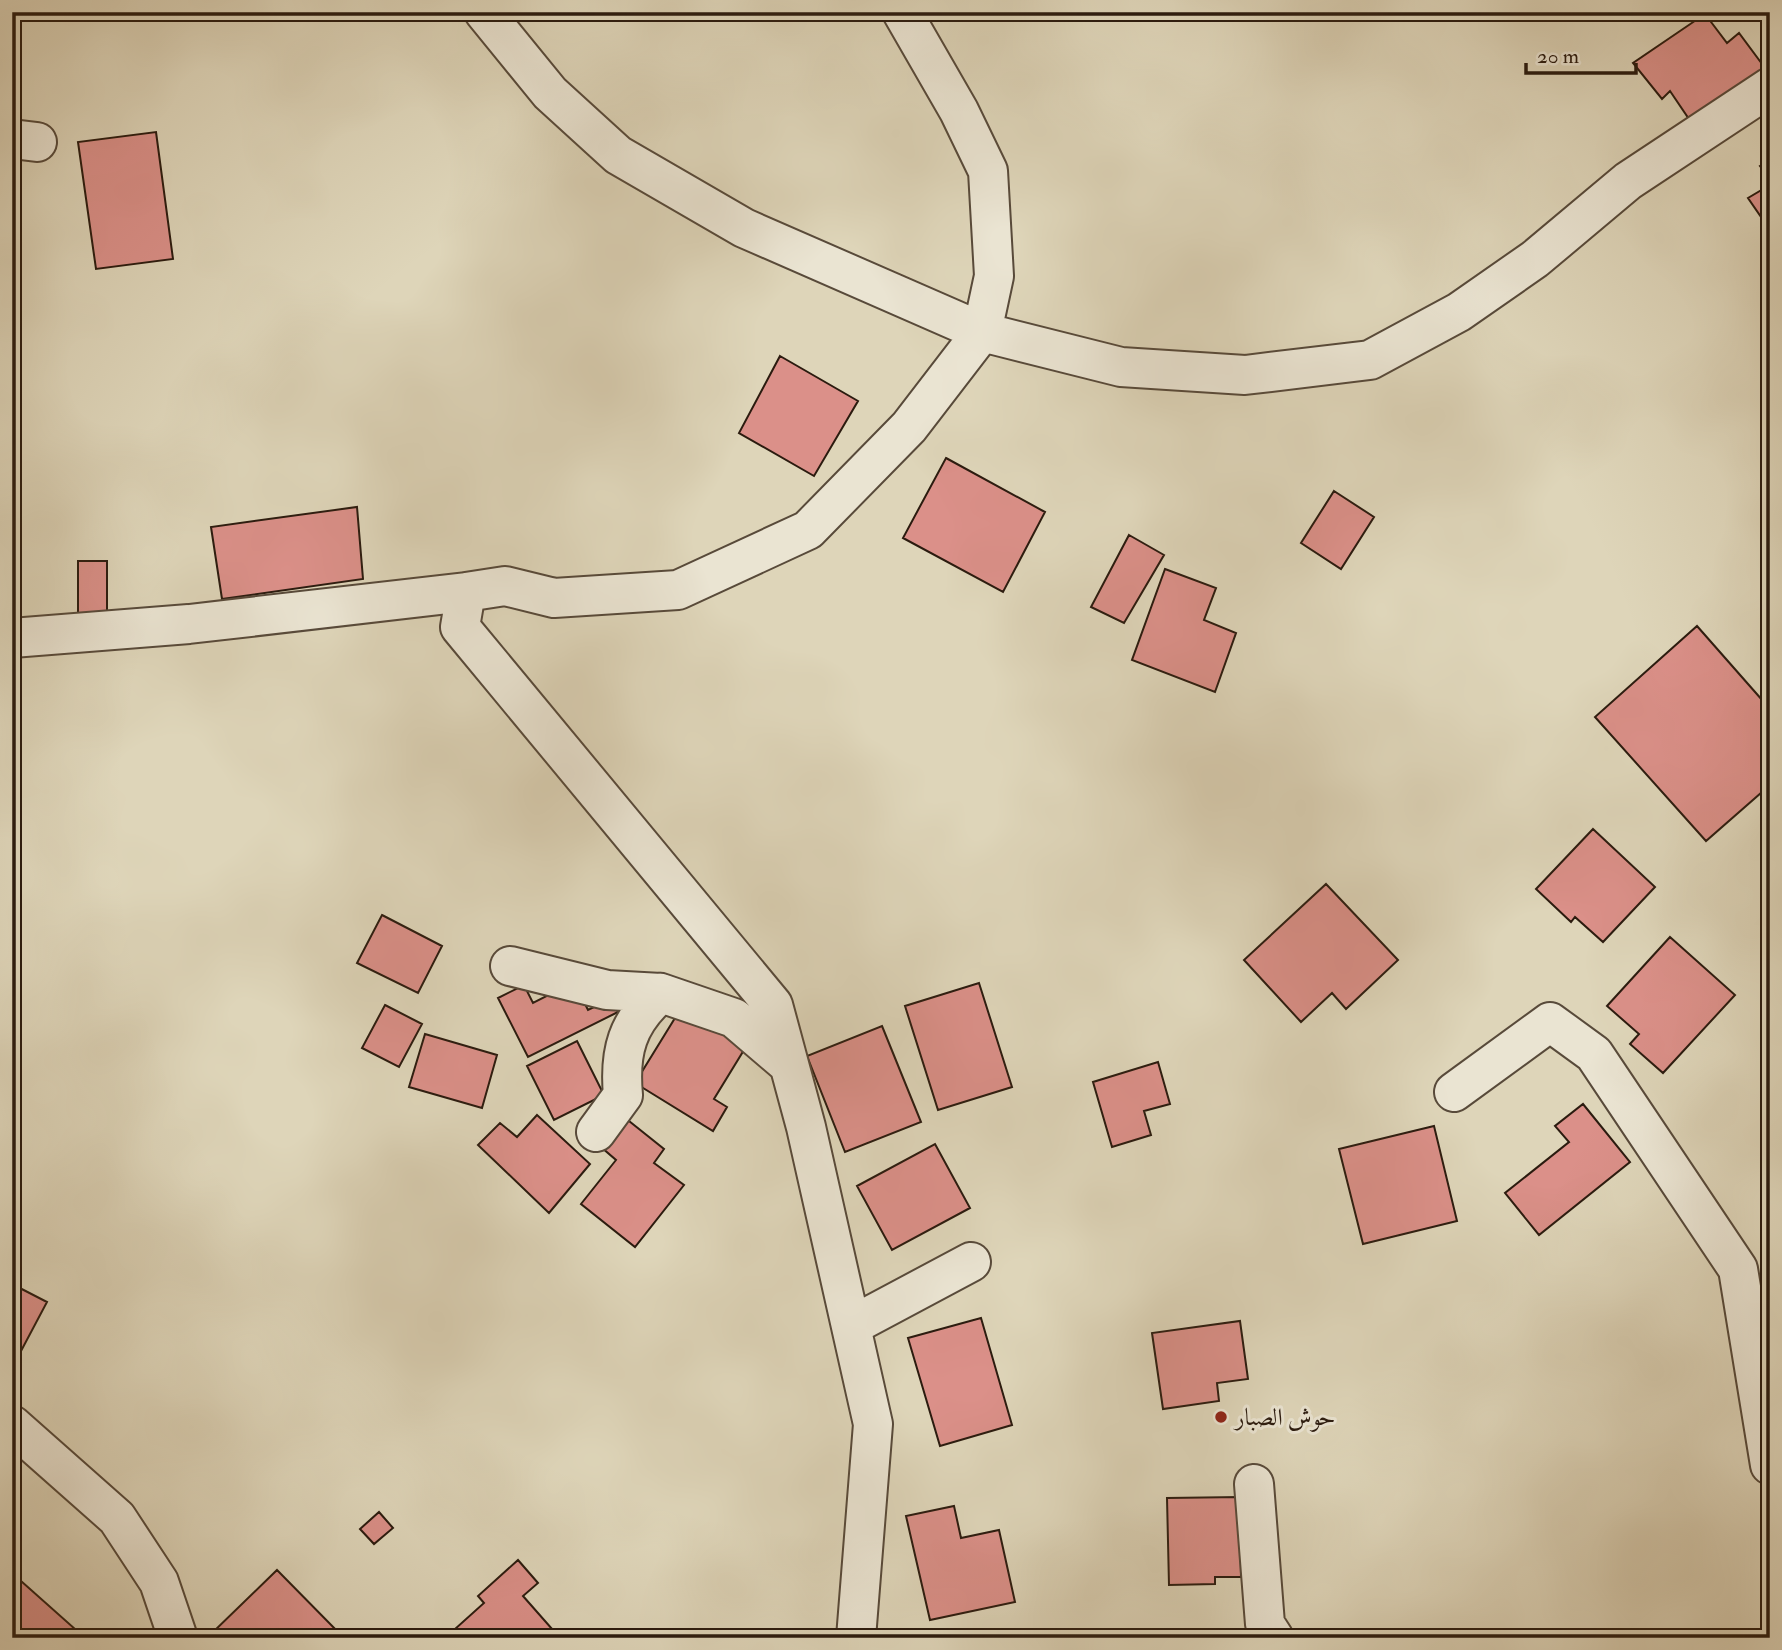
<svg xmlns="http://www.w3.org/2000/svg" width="1782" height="1650" font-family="'IM FELL Double Pica',Amiri,serif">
	<rect width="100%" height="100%" fill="#ded5b9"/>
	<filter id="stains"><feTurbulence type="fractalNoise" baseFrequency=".00286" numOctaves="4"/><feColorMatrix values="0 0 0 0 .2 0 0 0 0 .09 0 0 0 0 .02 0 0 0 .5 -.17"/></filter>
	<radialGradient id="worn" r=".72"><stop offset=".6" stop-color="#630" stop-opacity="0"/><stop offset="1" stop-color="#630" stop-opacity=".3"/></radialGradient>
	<path fill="#db9089" stroke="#2b1b0f" stroke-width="2" d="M 1705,14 L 1727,43 L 1739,33 L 1765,68 L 1691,122 L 1670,91 L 1662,99 L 1633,63 Z
		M 156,132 L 173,259 L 96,269 L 78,142 Z
		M 1770,160 L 1770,179 L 1760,166 Z
		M 1770,185 L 1770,230 L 1748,198 Z
		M 780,356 L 858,401 L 814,476 L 739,433 Z
		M 946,458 L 1045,512 L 1003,592 L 903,538 Z
		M 1334,491 L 1374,517 L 1341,569 L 1301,543 Z
		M 357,507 L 363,579 L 222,599 L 211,527 Z
		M 1129,535 L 1164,555 L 1124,623 L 1091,607 Z
		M 78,561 L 107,561 L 107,616 L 78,616 Z
		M 1165,569 L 1216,588 L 1204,620 L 1236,633 L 1215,692 L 1132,660 Z
		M 1697,626 L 1770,709 L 1770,785 L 1706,841 L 1595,717 Z
		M 1593,829 L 1655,887 L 1603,942 L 1575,917 L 1571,922 L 1536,889 Z
		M 1326,884 L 1398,960 L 1346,1009 L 1332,993 L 1301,1022 L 1244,960 Z
		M 382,915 L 442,946 L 418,993 L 357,963 Z
		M 1670,937 L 1735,995 L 1663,1073 L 1630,1044 L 1639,1034 L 1607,1006 Z
		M 574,982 L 588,1010 L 611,999 L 618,1012 L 528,1057 L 498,998 L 524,985 L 533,1003 Z
		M 979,983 L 1012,1087 L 938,1110 L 905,1006 Z
		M 385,1005 L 422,1024 L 399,1067 L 362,1048 Z
		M 683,1005 L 747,1045 L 714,1099 L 727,1107 L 713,1131 L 635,1083 Z
		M 882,1026 L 921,1122 L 845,1152 L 807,1056 Z
		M 425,1034 L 497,1055 L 482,1108 L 409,1087 Z
		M 577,1041 L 604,1095 L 554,1120 L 527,1066 Z
		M 1158,1062 L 1170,1104 L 1144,1111 L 1151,1135 L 1112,1147 L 1093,1082 Z
		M 1583,1104 L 1630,1162 L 1539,1235 L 1505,1193 L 1569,1142 L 1555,1126 Z
		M 537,1115 L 590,1164 L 549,1213 L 478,1145 L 500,1123 L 517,1137 Z
		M 624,1117 L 664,1149 L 654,1163 L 684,1185 L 635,1247 L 581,1204 L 616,1160 L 601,1147 Z
		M 1434,1126 L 1457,1221 L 1363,1244 L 1339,1149 Z
		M 935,1144 L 970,1208 L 892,1250 L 857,1186 Z
		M 12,1284 L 47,1302 L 12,1368 Z
		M 981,1318 L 1012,1425 L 940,1446 L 908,1338 Z
		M 1240,1321 L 1248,1379 L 1217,1383 L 1219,1401 L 1163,1409 L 1152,1333 Z
		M 1240,1497 L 1241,1577 L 1215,1577 L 1215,1584 L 1169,1585 L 1167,1498 Z
		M 954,1506 L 961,1538 L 999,1530 L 1015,1602 L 930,1620 L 906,1516 Z
		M 379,1512 L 393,1528 L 374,1544 L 360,1529 Z
		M 518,1560 L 538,1583 L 523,1596 L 560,1638 L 463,1638 L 455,1629 L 484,1603 L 478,1596 Z
		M 277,1570 L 344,1638 L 215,1638 L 211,1634 Z
		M 12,1573 L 75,1629 L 67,1638 L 12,1638 Z"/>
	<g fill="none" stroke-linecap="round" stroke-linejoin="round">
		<g stroke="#584a3a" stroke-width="42">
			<path id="minor" d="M 484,12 L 550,93 L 618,155 L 744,228 L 982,332 L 1121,367 L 1245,375 L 1370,360 L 1459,312 L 1535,259 L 1628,181 L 1770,87
				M 12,139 L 37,142
				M 12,638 L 189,624 L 466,592
				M 510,966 L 607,990 L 661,993
				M 1454,1092 L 1550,1022 L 1594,1054 L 1738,1269 L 1770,1465
				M 596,1132 L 623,1095 C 619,1052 627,1022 661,993 L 734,1018 L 789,1065
				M 851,1326 L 971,1262
				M 12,1425 L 117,1518 L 159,1582 L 178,1638
				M 1254,1484 L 1265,1624 L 1274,1638
				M 856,1638 L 873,1424 L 806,1127 L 773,1005 L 460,627 L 466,592 L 505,586 L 554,598 L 678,590 L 808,530 L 909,427 L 982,332 L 994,276 L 988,171 L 959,111 L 902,12"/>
		</g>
		<use href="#minor" stroke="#eae4d2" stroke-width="38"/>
	</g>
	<circle fill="#8f2418" stroke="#eae4d2" stroke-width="2.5" cx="1221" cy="1417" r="7"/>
	<g text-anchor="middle" stroke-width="6" stroke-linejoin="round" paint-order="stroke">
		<g font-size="24" fill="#2b1b0f" stroke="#eae4d2" text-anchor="start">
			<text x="1235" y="1425">حوش الصبار</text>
		</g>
	</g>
	<rect width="1782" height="1650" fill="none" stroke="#ded5b9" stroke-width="42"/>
	<rect x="14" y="14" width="1754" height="1622" fill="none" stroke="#2b1b0f" stroke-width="3.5"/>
	<rect x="21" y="21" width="1740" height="1608" fill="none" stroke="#2b1b0f" stroke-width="2"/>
	<path d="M1526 63v10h110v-10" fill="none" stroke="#2b1b0f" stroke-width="3.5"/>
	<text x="1537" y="63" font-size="21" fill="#2b1b0f" stroke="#eae4d2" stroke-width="5" paint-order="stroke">20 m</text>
	<rect width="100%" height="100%" filter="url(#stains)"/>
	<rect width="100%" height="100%" fill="url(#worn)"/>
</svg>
